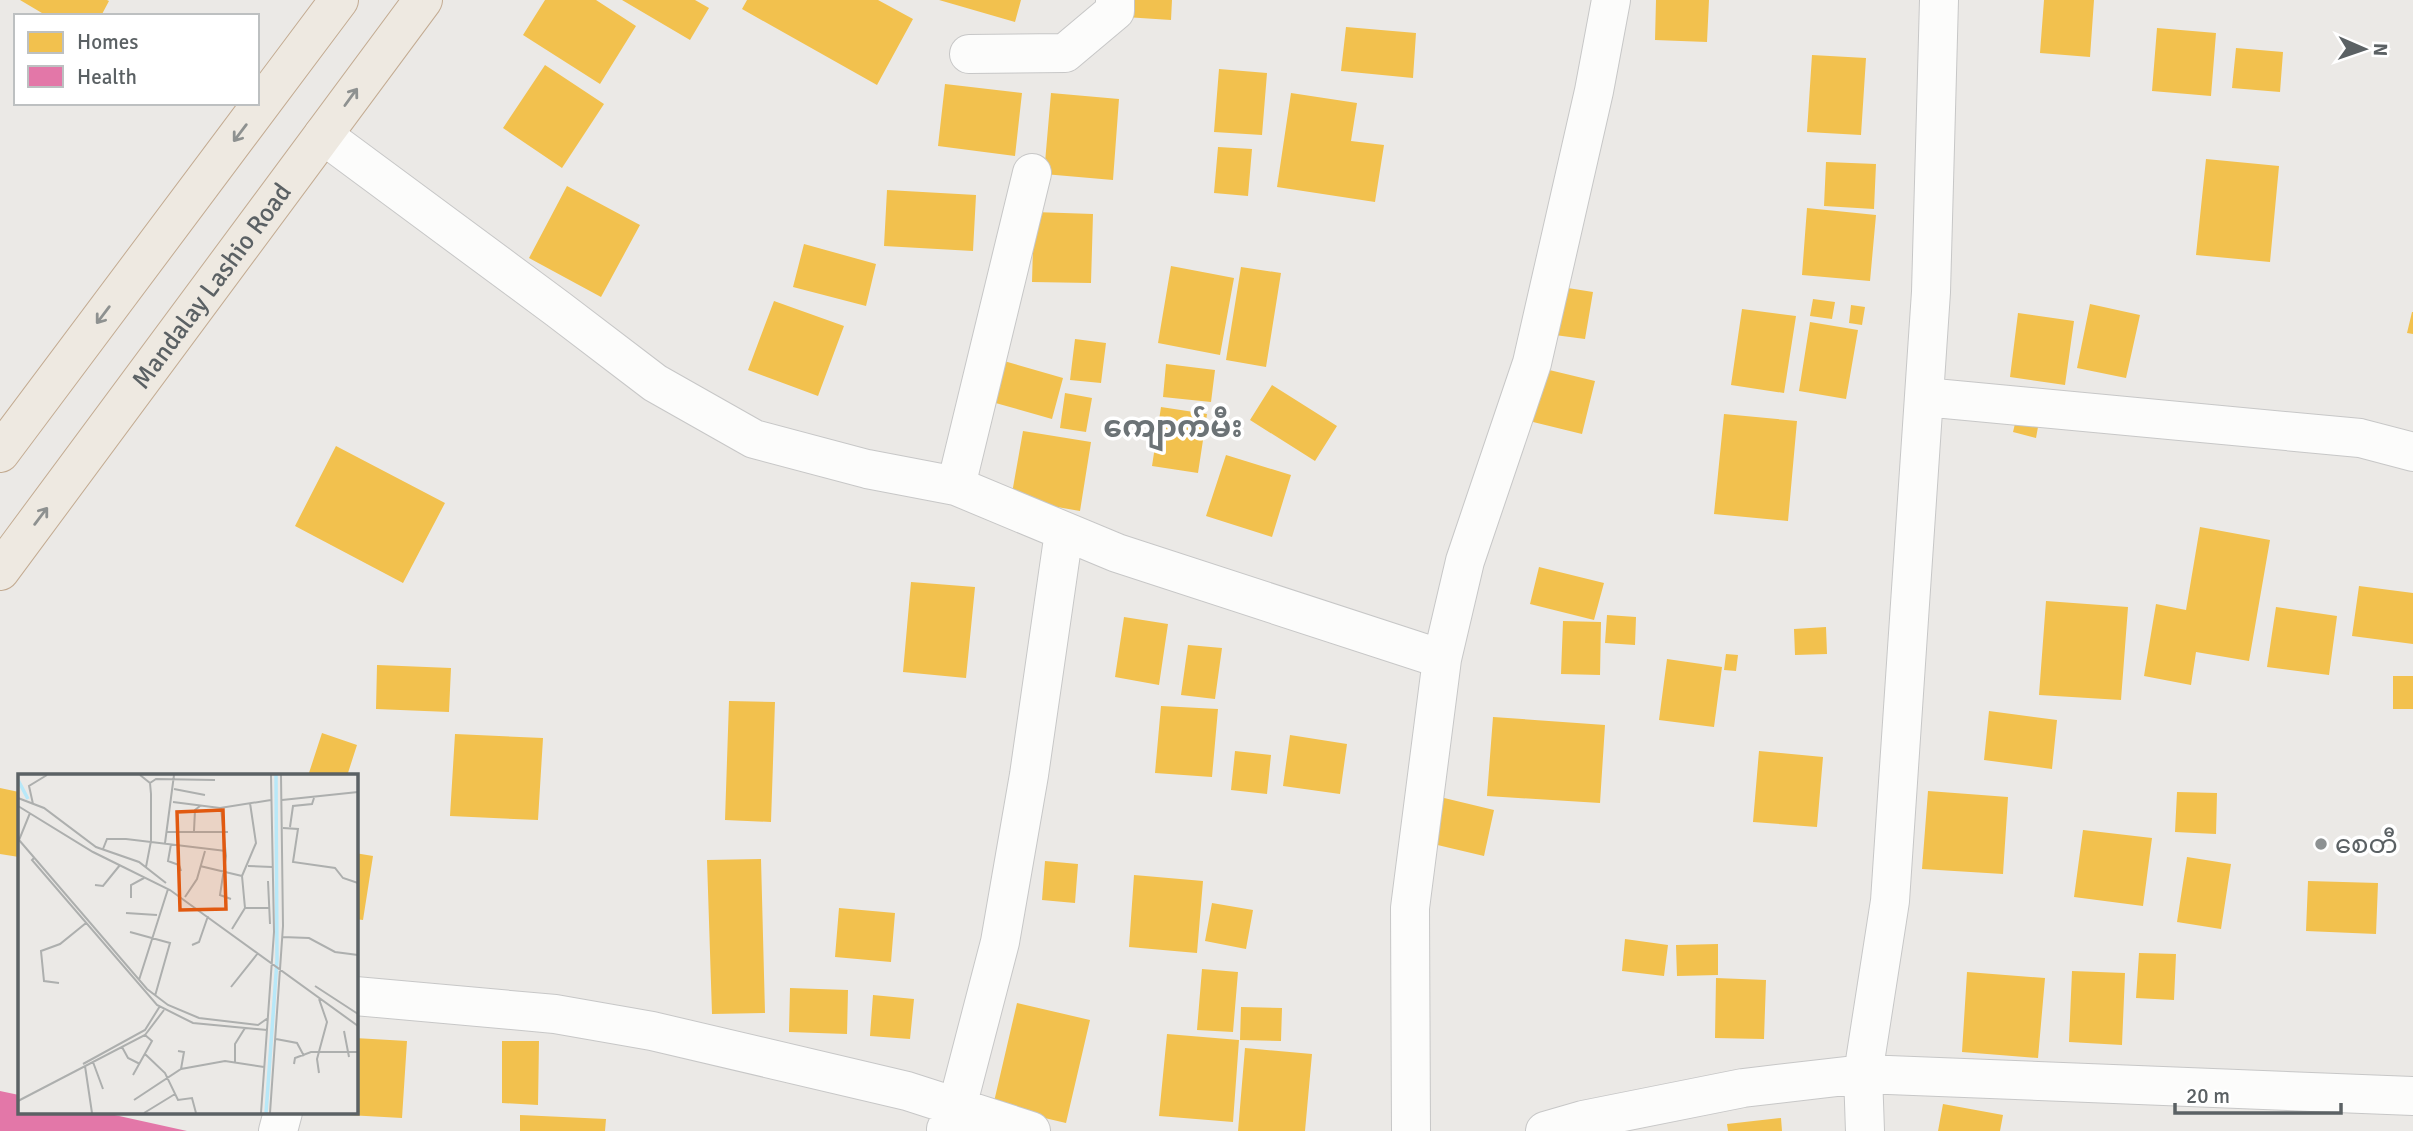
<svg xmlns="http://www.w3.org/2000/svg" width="2413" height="1131" font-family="Signika,'Noto Sans Myanmar',sans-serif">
	<rect width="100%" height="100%" fill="#ebe9e6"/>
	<path fill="#f2c14e" d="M 20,0 L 107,0 L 109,1 L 101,16 L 47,16 Z
		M 545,0 L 596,0 L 636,26 L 600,84 L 523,35 Z
		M 622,0 L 695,0 L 709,8 L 690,40 Z
		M 747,0 L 878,0 L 913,19 L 877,85 L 742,9 Z
		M 939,0 L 1021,0 L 1015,22 Z
		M 1126,0 L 1172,0 L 1171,20 L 1125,17 Z
		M 1656,0 L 1709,0 L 1707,42 L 1655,40 Z
		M 2044,0 L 2094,0 L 2090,57 L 2040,53 Z
		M 1346,27 L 1416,33 L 1413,78 L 1341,71 Z
		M 2157,28 L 2216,33 L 2211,96 L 2152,91 Z
		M 2236,48 L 2283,52 L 2280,92 L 2232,88 Z
		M 1812,55 L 1866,58 L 1861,135 L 1807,132 Z
		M 545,65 L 604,104 L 562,168 L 503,128 Z
		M 1219,69 L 1267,73 L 1262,135 L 1214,132 Z
		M 945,84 L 1022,93 L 1015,156 L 938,146 Z
		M 1051,93 L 1119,99 L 1113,180 L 1044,174 Z
		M 1291,93 L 1357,103 L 1351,141 L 1384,145 L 1375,202 L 1277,187 Z
		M 1218,147 L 1252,149 L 1248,196 L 1214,193 Z
		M 2206,159 L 2279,166 L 2270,262 L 2196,255 Z
		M 1826,162 L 1876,164 L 1874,209 L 1824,206 Z
		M 567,186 L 640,225 L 601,297 L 529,258 Z
		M 887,190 L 976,195 L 973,251 L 884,246 Z
		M 1807,208 L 1876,215 L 1870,281 L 1802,275 Z
		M 1034,212 L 1093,214 L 1091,283 L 1032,282 Z
		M 804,244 L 876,264 L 866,306 L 793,287 Z
		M 1171,266 L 1234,278 L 1220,355 L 1158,343 Z
		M 1241,267 L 1281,273 L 1266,367 L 1226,360 Z
		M 1555,286 L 1593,292 L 1585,339 L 1547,334 Z
		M 1813,299 L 1835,302 L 1832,319 L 1810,316 Z
		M 774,301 L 844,326 L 818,396 L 748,370 Z
		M 2090,304 L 2140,315 L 2126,378 L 2077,368 Z
		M 1851,305 L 1865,307 L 1862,325 L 1849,323 Z
		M 1742,309 L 1796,316 L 1784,393 L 1731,385 Z
		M 2412,312 L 2413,312 L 2413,334 L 2407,333 Z
		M 2018,313 L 2074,321 L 2065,385 L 2010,377 Z
		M 1810,322 L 1858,330 L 1846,399 L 1799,391 Z
		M 1075,339 L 1106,343 L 1101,383 L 1070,380 Z
		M 1004,361 L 1063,378 L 1052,419 L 992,402 Z
		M 1166,364 L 1215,370 L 1211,402 L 1163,397 Z
		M 1541,368 L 1595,381 L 1582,434 L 1529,421 Z
		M 1272,385 L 1337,426 L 1315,461 L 1250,420 Z
		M 1065,393 L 1092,398 L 1086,432 L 1060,428 Z
		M 1161,407 L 1207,414 L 1198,473 L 1152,466 Z
		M 2018,411 L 2040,416 L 2036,438 L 2013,432 Z
		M 1724,414 L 1797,421 L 1788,521 L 1714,514 Z
		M 1023,431 L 1091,442 L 1080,511 L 1011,499 Z
		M 336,446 L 445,503 L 403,583 L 295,526 Z
		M 1226,455 L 1291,475 L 1272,537 L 1206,516 Z
		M 2200,527 L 2270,540 L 2249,661 L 2196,652 L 2191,685 L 2144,676 L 2156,604 L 2186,610 Z
		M 1539,567 L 1604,583 L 1594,620 L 1530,604 Z
		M 911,582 L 975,587 L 966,678 L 903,672 Z
		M 2359,586 L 2413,593 L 2413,644 L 2352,636 Z
		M 2046,601 L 2128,607 L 2121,700 L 2039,695 Z
		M 2276,607 L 2337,616 L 2329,675 L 2267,667 Z
		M 1607,615 L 1636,617 L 1635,645 L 1605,643 Z
		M 1124,617 L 1168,624 L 1159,685 L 1115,677 Z
		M 1563,621 L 1601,622 L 1600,675 L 1561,674 Z
		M 1826,627 L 1827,654 L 1795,655 L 1794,629 Z
		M 1188,645 L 1222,648 L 1215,699 L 1181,695 Z
		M 1726,654 L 1738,655 L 1736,671 L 1724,670 Z
		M 1667,659 L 1722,667 L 1714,727 L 1659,720 Z
		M 377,665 L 451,668 L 449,712 L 376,709 Z
		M 2393,676 L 2413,676 L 2413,709 L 2393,709 Z
		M 729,701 L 775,702 L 771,822 L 725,820 Z
		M 1161,706 L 1218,709 L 1212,777 L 1155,773 Z
		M 1989,711 L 2057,720 L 2052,769 L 1984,760 Z
		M 1493,717 L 1605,725 L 1600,803 L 1487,796 Z
		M 322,733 L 357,745 L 347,776 L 308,776 Z
		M 455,734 L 543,738 L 538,820 L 450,816 Z
		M 1290,735 L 1347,744 L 1340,794 L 1283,786 Z
		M 1235,751 L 1271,755 L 1267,794 L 1231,790 Z
		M 1759,751 L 1823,757 L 1817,827 L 1753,822 Z
		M 0,788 L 19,792 L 19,857 L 0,854 Z
		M 1928,791 L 2008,797 L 2003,874 L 1922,869 Z
		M 2177,792 L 2217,793 L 2216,834 L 2175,832 Z
		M 1440,797 L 1494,810 L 1484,856 L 1429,843 Z
		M 2083,830 L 2152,838 L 2143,906 L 2074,897 Z
		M 355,853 L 373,856 L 363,920 L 355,919 Z
		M 2187,857 L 2231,864 L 2221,929 L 2177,922 Z
		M 761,859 L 765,1013 L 712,1014 L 707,860 Z
		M 1045,861 L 1078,864 L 1075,903 L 1042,900 Z
		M 1134,875 L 1203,881 L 1197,953 L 1129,947 Z
		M 2308,881 L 2378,883 L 2376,934 L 2306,931 Z
		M 1212,903 L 1253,910 L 1246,949 L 1205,941 Z
		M 839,908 L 895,913 L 891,962 L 835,957 Z
		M 1625,939 L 1668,945 L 1664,976 L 1622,971 Z
		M 1718,944 L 1718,975 L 1677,976 L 1676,945 Z
		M 2139,953 L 2176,954 L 2174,1000 L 2136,998 Z
		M 1202,969 L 1238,972 L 1233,1032 L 1197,1030 Z
		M 2072,971 L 2125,973 L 2122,1045 L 2069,1042 Z
		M 1967,972 L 2045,978 L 2038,1058 L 1962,1052 Z
		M 1716,978 L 1766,980 L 1764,1039 L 1715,1038 Z
		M 790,988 L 848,990 L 847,1034 L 789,1032 Z
		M 873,995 L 914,999 L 910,1039 L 870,1036 Z
		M 1017,1003 L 1090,1020 L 1066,1123 L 993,1106 Z
		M 1241,1007 L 1282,1008 L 1281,1041 L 1240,1040 Z
		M 1167,1034 L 1239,1040 L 1233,1122 L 1159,1116 Z
		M 355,1038 L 407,1041 L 402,1118 L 330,1114 L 330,1112 L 355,1112 Z
		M 502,1041 L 539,1041 L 538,1105 L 502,1103 Z
		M 1245,1048 L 1312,1054 L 1305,1131 L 1238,1131 Z
		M 1943,1104 L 2003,1115 L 2000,1131 L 1938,1131 Z
		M 520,1115 L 606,1119 L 605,1131 L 520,1131 Z
		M 1781,1118 L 1782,1131 L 1728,1131 L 1727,1124 Z"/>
	<path fill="#e377a8" d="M 0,1091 L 19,1095 L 19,1112 L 101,1112 L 187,1131 L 0,1131 Z"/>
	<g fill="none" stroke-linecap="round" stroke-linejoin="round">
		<g stroke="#c7c7c7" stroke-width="40">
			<path id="minor" d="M 969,54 L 1065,53 L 1115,11 L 1115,0
				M 323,135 L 558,309 L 655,383 L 754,439 L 867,469 L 956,486 L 1117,553 L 1442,659
				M 1924,397 L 2360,438 L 2413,452
				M 956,486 L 1032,173
				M 355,996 L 555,1014 L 652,1031 L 907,1091 L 1031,1131
				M 946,1129 L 957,1107 L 1000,942 L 1029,775 L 1064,532
				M 278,1131 L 283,1112
				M 1411,1131 L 1410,908 L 1442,659 L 1465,561 L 1532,363 L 1594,91 L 1611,0
				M 1545,1131 L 1583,1120 L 1743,1088 L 1863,1074 L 2413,1096
				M 1865,1131 L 1863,1074 L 1890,901 L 1931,292 L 1939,0"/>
		</g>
		<g stroke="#c3ab92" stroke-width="40">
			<g id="highway">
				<path d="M 0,453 L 339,0"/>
				<path id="s1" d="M 0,571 L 423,0"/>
			</g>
		</g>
		<use href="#minor" stroke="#fcfcfb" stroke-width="38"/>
		<use href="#highway" stroke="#eee9e1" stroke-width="38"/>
	</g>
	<defs><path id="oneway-shaft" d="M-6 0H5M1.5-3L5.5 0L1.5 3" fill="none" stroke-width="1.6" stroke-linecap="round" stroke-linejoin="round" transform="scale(1.75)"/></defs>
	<g stroke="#8e9190">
		<use href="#oneway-shaft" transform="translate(351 97) rotate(-54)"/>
		<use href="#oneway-shaft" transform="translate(240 133) rotate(127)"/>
		<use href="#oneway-shaft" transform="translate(103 315) rotate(127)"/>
		<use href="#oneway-shaft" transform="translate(41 516) rotate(-53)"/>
	</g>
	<circle fill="#8d9192" stroke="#fff" stroke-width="2.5" cx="2321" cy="844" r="7"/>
	<g text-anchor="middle" stroke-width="7" stroke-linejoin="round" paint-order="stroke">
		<g font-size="26" fill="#5b6164" stroke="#fff">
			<text dy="9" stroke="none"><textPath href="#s1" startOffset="355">Mandalay Lashio Road</textPath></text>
		</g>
		<g font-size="26" fill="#5b6164" stroke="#fff" text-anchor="start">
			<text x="2335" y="853">စေတီ</text>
		</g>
		<g font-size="30" font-weight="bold" fill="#6c7376" stroke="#fff">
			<text x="1173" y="437">ကျောက်မီး</text>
		</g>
	</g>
	<g transform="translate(18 774)">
		<rect width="340" height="340" fill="#ebe9e6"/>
		<path fill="none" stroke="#b8e8f8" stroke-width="3.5" d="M 0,6 L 10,25M 248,339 L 259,186 L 258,1"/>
		<path fill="none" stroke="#adafae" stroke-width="2" d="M 122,1 L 132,9 L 133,20 L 133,67 L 128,93M 132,9 L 138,5 L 197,6M 156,15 L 187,21M 0,24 L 26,34 L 78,73 L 121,88 L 148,109M 264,26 L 340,18M 155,28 L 202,34 L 253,26M 15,30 L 11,12 L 29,1M 0,32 L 75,78 L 152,116 L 340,252M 203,34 L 208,82 L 202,121 L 213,125M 12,39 L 1,66 L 129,215 L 150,231 L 181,244 L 240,251 L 250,244M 272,53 L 275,32 L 294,30 L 296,24M 265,54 L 280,55 L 275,88 L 317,94 L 325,104 L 340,109M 176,57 L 177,36 L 182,32M 148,58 L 210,58M 147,69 L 156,1M 153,70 L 150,87 L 161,91 L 163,97M 85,75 L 89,65 L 108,65 L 208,77M 17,83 L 14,86 L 139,231 L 175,249 L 249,256M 182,92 L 224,102M 230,92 L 254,93M 250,107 L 252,150M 77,111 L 85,112 L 102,91M 167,123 L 179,105 L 187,77M 113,124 L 113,111 L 126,104M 227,134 L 251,134M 108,139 L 139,141M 214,155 L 227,134 L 224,102 L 238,69 L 232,29M 112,158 L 152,169 L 137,222M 264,163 L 291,164 L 317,178 L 340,181M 174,171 L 181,168 L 190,142M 121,206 L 150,115M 41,209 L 26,207 L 23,177 L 42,170 L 68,149M 297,212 L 340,240M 213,213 L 240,179M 326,257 L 331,283M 258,265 L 279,269 L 286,282M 104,273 L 110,284 L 122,290M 160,277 L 166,278 L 163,295M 127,280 L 147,299 L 160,326 L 174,324 L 178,339M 75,288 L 85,315M 217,288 L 217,270 L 227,254M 65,290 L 127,256 L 142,232M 276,290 L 277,284 L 293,278 L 340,278M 67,292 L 74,339M 301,299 L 299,285 L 309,248 L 301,225M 115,301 L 134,267 L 127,261M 116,326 L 163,295 L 207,287 L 246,293M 0,327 L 127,261 L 146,236M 126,339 L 157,320M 243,339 L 256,158 L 253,1M 252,339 L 265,152 L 263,1"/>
		<path fill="#e15910" fill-opacity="0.15" stroke="#e15910" stroke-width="3.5" d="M 205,36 L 208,135 L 162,136 L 159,38 Z"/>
		<rect width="340" height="340" fill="none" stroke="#5b6164" stroke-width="3.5"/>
	</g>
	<rect x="14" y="14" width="245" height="91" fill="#ffffff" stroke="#bdc0c1" stroke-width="2"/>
	<rect x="28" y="32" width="35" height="21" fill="#f2c14e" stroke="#bdc0c1" stroke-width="2"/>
	<text x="77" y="49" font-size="21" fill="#5b6164">Homes</text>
	<rect x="28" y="66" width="35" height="21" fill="#e377a8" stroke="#bdc0c1" stroke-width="2"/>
	<text x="77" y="84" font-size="21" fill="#5b6164">Health</text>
	<g transform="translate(2364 49) rotate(92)" stroke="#ffffff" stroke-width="5" paint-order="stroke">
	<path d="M0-5L12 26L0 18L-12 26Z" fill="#5b6164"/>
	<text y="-10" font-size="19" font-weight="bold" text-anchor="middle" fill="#5b6164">N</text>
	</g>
	<path d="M2175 1103v10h166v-10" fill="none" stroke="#5b6164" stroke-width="3.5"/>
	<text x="2186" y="1103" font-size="21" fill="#5b6164" stroke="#ffffff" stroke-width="5" paint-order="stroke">20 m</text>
</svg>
